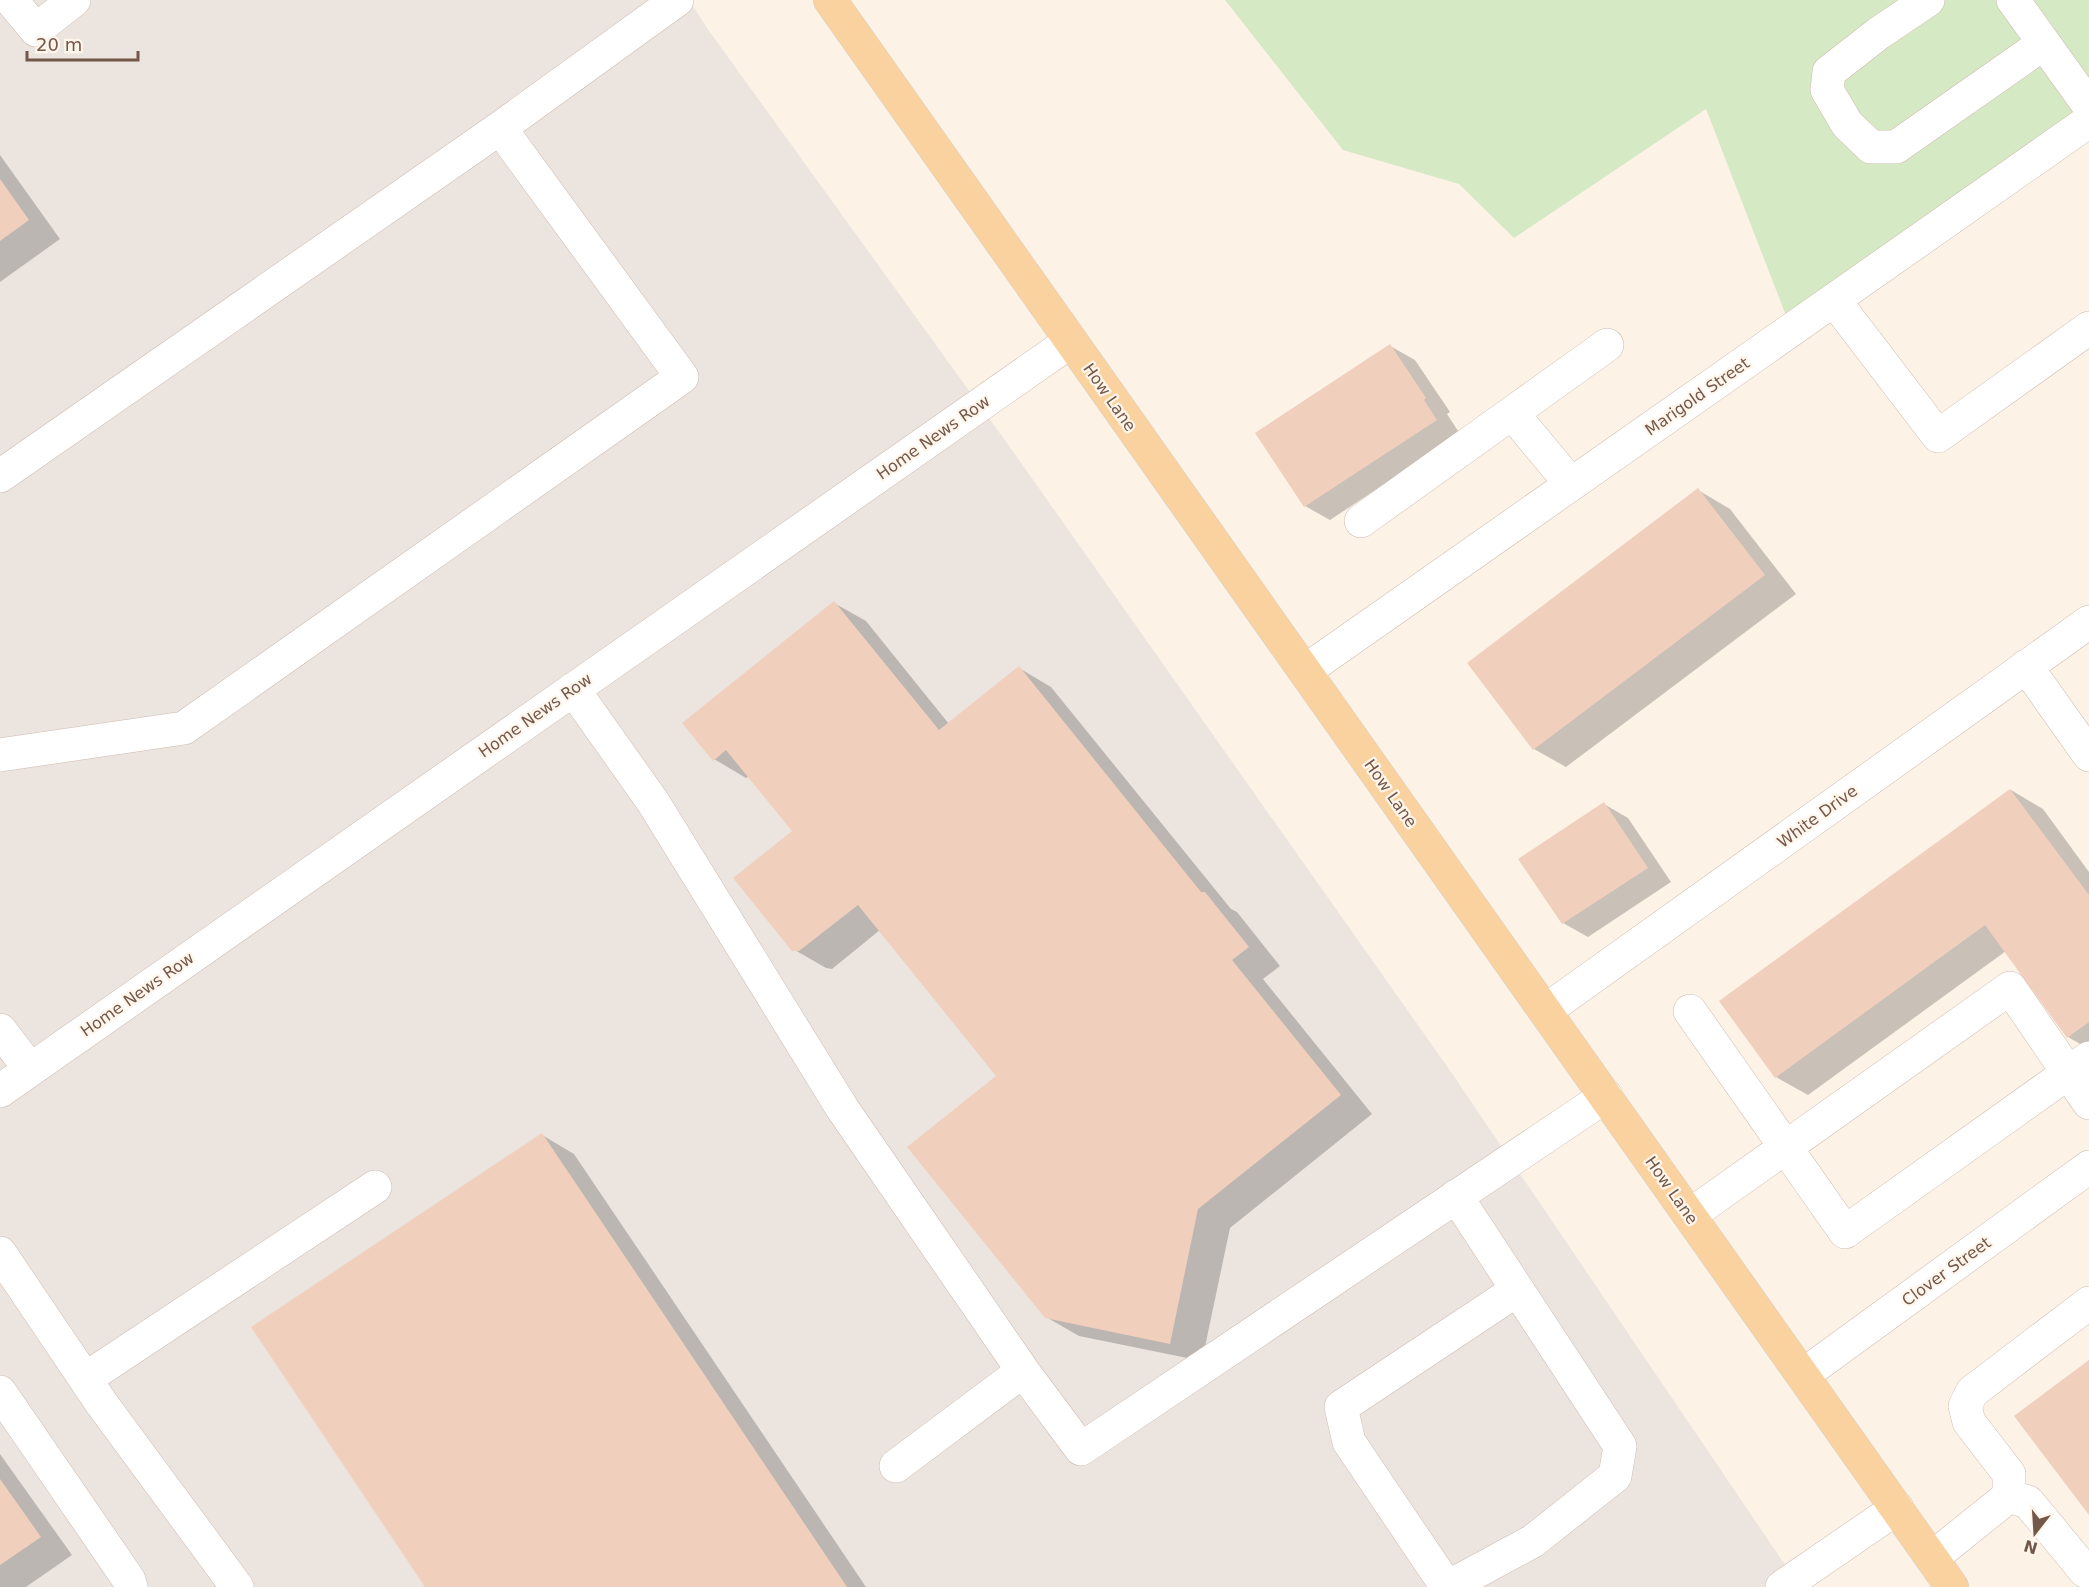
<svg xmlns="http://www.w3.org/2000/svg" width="2089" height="1587" font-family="'DejaVu Sans',sans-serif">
	<rect width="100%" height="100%" fill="#fcf2e5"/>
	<path fill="#ece4df" d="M 0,0 L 689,0 L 707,28 L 1019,460 L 1451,1072 L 1800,1587 L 0,1587 Z"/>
	<path fill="#d5e9c4" d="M 1225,0 L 2089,0 L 2089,114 L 1787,318 L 1706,109 L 1514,238 L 1459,184 L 1343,150 Z"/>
	<path fill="#0003" d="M 0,155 L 60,239 L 0,282 Z
		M 1390,346 L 1415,360 L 1450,412 L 1447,414 L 1460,434 L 1330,520 L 1305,506 Z
		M 1698,490 L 1730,509 L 1796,594 L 1566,767 L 1534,749 Z
		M 834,603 L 866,621 L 949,724 L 1019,668 L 1051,687 L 1231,909 L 1237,912 L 1280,966 L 1263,979 L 1372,1114 L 1230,1228 L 1202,1361 L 1079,1336 L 1046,1317 L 998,1076 L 880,930 L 832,969 L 826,968 L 793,949 L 794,831 L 749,776 L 746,778 L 714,759 Z
		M 2011,790 L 2043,809 L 2089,872 L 2089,1049 L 2068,1037 L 2006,951 L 1808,1095 L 1776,1077 Z
		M 1604,804 L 1628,818 L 1671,882 L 1588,937 L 1563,923 L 1520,859 Z
		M 542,1135 L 574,1154 L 866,1587 L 427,1587 Z
		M 0,1454 L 72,1555 L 26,1587 L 0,1587 Z"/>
	<path fill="#f1cfbd" d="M 0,179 L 29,220 L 0,241 Z
		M 1390,344 L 1426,398 L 1424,400 L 1437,420 L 1304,507 L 1255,433 Z
		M 1698,488 L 1765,575 L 1533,750 L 1467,663 Z
		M 834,601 L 939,730 L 1019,666 L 1201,892 L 1205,892 L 1249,947 L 1232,960 L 1341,1095 L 1198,1209 L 1170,1344 L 1045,1318 L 907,1147 L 996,1076 L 858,905 L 799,951 L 792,951 L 733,878 L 792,831 L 726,750 L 713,761 L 682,723 Z
		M 2010,789 L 2089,895 L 2089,1022 L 2067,1038 L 1985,925 L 1775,1078 L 1719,1001 Z
		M 1604,802 L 1648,868 L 1562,924 L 1518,859 Z
		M 542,1133 L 847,1587 L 425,1587 L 251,1327 Z
		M 2089,1360 L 2089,1515 L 2014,1416 Z
		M 0,1479 L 41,1537 L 0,1565 Z"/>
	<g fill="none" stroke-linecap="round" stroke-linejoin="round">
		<g stroke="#cfbbaf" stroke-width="34">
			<path id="minor" d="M 11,0 L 36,30 L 74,0
				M 1928,0 L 1879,33 L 1829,72 L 1827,90 L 1847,124 L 1871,147 L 1896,147 L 2043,44
				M 2013,0 L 2089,106
				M 1834,300 L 1938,436 L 2089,328
				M 1512,413 L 1607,345
				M 0,476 L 500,128
				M 1361,521 L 1512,413 L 1571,484
				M 2026,666 L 2089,755
				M 1305,671 L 2089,121
				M 573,689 L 653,802 L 842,1108 L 1023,1371
				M 0,755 L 184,728 L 682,377 L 500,128 L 677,0
				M 1545,1011 L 2089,622
				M 1690,1011 L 1845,1232 L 2089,1058
				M 0,1030 L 30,1069
				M 0,1091 L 1071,341
				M 1690,1215 L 2010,988 L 2089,1103
				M 0,1253 L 102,1404 L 237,1587
				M 1803,1375 L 2089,1167
				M 85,1379 L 375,1187
				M 0,1392 L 129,1580 L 131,1587
				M 896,1466 L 1023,1371 L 1081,1449 L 1606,1096
				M 2009,1496 L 2009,1474 L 1969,1422 L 1965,1406 L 1972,1392 L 2089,1303
				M 2009,1496 L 2028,1502 L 2085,1571 L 2089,1573
				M 1932,1558 L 2009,1496
				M 1447,1587 L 1349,1442 L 1341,1407 L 1517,1290
				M 1448,1587 L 1533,1541 L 1615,1476 L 1620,1446 L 1456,1196
				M 1782,1587 L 1897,1508"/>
		</g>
		<g stroke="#d8d0cd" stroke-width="34">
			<path id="major" d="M 830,0 L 1952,1587"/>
		</g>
		<use href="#minor" stroke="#fff" stroke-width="33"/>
		<use href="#major" stroke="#f9d29f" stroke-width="33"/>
	</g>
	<g text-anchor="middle" stroke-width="4.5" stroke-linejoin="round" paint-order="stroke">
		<g font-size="16" fill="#74574b" stroke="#fff6eb">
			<text transform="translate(1697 396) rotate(-35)" y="6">Marigold Street</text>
			<text transform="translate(1110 397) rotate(55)" y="6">How Lane</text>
			<text transform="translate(933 437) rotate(-35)" y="6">Home News Row</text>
			<text transform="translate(535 715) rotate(-35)" y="6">Home News Row</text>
			<text transform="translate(1391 793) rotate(55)" y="6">How Lane</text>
			<text transform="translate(1817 816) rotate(-36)" y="6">White Drive</text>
			<text transform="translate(137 994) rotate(-35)" y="6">Home News Row</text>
			<text transform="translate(1672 1190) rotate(55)" y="6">How Lane</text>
			<text transform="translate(1946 1271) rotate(-36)" y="6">Clover Street</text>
		</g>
	</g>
	<g transform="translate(2035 1533) rotate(197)" stroke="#fff6eb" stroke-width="4.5" paint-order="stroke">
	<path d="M0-4.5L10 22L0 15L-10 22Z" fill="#74574b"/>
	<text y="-9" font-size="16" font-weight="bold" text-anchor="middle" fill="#74574b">N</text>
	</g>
	<path d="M27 51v9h111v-9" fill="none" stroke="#74574b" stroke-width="3"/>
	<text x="36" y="51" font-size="18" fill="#74574b" stroke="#fff6eb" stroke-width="4.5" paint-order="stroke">20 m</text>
</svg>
